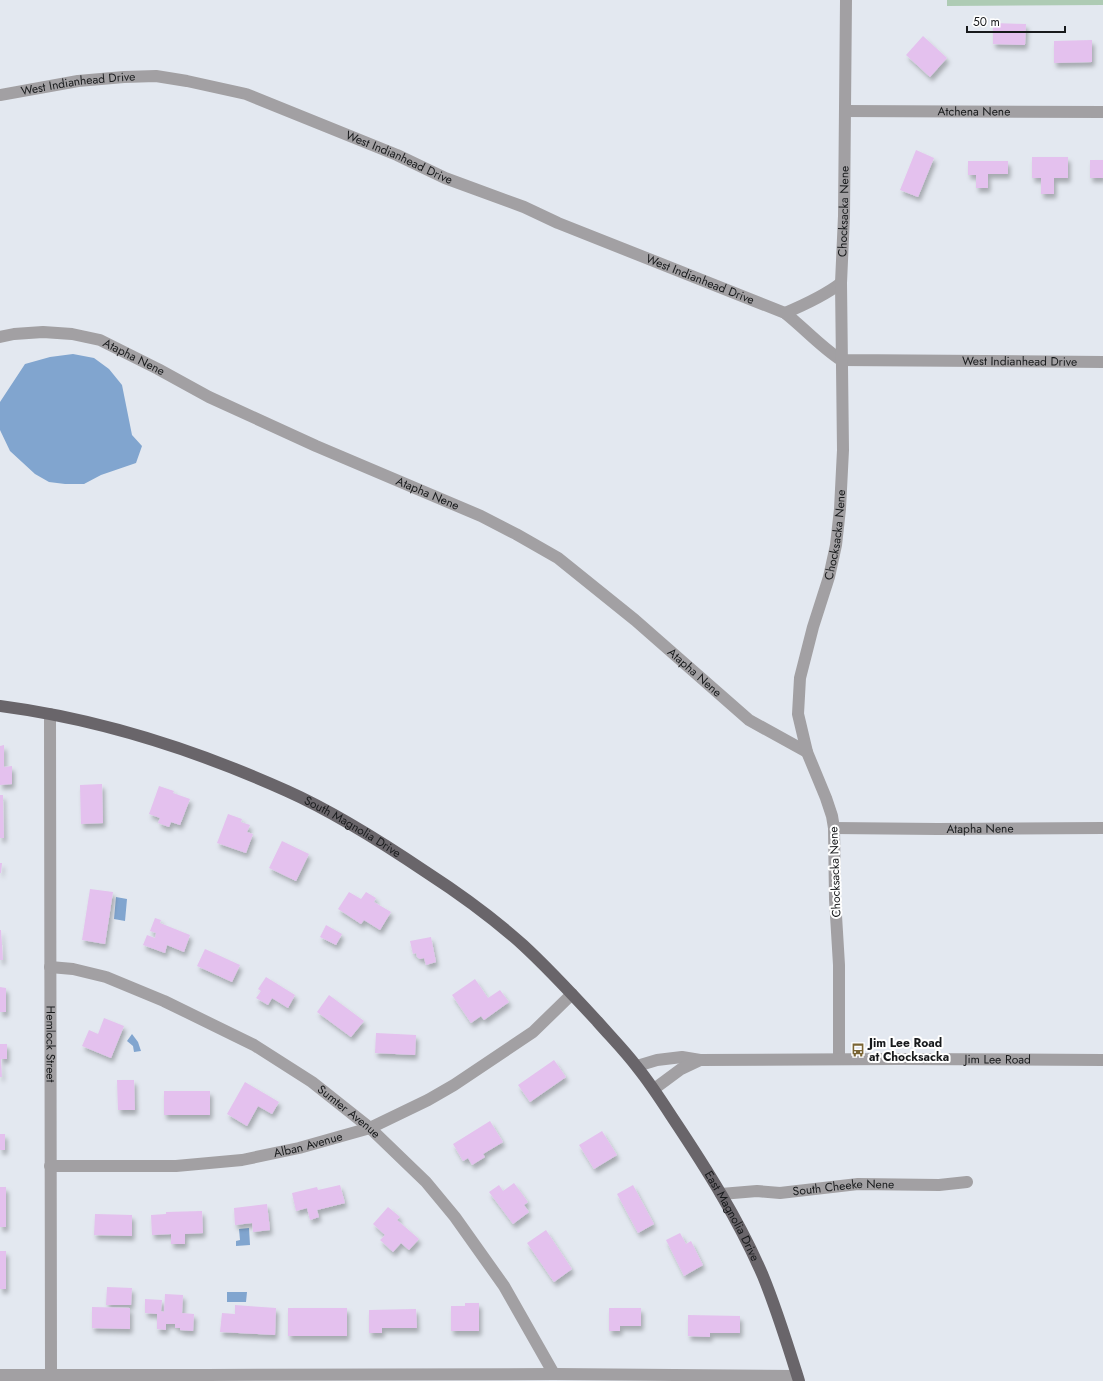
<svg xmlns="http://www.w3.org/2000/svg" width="1103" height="1381" font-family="Jost,sans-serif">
	<defs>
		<filter id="shadow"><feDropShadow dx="2.5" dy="4.5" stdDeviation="2" flood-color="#0004"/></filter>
	</defs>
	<rect width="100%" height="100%" fill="#e3e8f0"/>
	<path fill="#aecbb4" d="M 947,0 L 1103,0 L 1103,5 L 947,6 Z"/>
	<path fill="#81a5cf" d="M 73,354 L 94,358 L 109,369 L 122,385 L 132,435 L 142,446 L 136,463 L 101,475 L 84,484 L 65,484 L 49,482 L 35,474 L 10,451 L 0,430 L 0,402 L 25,364 L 50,357 Z
		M 116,897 L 127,899 L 125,921 L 114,919 Z
		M 132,1034 L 138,1042 L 141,1051 L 134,1052 L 133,1046 L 127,1041 Z
		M 249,1228 L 250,1245 L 236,1246 L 236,1241 L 240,1240 L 239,1229 Z
		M 227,1292 L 247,1292 L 246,1302 L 227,1302 Z"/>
	<path fill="#e4c1ee" filter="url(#shadow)" d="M 993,23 L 1026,24 L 1025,45 L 993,44 Z
		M 923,36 L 947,58 L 930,77 L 906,55 Z
		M 1092,40 L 1092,62 L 1054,63 L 1054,41 Z
		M 916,150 L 934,158 L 918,197 L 900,190 Z
		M 1032,157 L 1068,157 L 1068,178 L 1054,178 L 1054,194 L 1041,194 L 1041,178 L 1032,178 Z
		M 1090,160 L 1103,160 L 1103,178 L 1090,178 Z
		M 968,161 L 1008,161 L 1008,174 L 988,174 L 988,188 L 976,188 L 976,175 L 968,175 Z
		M 4,745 L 4,767 L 12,766 L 12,784 L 0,785 L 0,746 Z
		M 102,784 L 103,823 L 81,824 L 80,785 Z
		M 159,786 L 174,791 L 173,793 L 190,799 L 180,825 L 171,822 L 169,827 L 158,823 L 160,818 L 149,814 Z
		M 0,795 L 3,795 L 3,801 L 4,838 L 0,838 Z
		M 228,814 L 242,819 L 241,822 L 250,825 L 247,832 L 253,834 L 246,853 L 217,843 Z
		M 282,841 L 309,854 L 296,881 L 269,868 Z
		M 0,863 L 2,863 L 1,873 L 0,873 Z
		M 90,889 L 113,892 L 105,944 L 82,940 Z
		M 349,892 L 361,899 L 366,892 L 376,898 L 374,902 L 391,912 L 380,930 L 364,920 L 361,924 L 338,909 Z
		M 155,918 L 161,920 L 160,923 L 190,935 L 184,952 L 167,945 L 165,953 L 143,945 L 147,935 L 155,938 L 156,933 L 150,931 Z
		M 326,925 L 342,934 L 336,945 L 320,937 Z
		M 0,930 L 1,930 L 3,960 L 0,960 Z
		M 431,937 L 436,962 L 426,965 L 424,958 L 420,959 L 417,957 L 416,953 L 413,954 L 410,941 Z
		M 205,949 L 240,965 L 232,982 L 197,966 Z
		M 266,977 L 295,995 L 288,1008 L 272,998 L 268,1005 L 256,998 L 261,991 L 258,989 Z
		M 475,979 L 488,998 L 500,990 L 509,1002 L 484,1020 L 481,1016 L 471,1023 L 452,995 Z
		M 0,987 L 6,988 L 6,1012 L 0,1012 Z
		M 329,995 L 364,1021 L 351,1037 L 317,1012 Z
		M 104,1018 L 124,1026 L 111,1058 L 82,1046 L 89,1030 L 98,1034 Z
		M 376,1033 L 416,1035 L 415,1055 L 375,1053 Z
		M 0,1044 L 7,1044 L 7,1059 L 1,1059 L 2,1077 L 0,1077 Z
		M 554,1060 L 566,1077 L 530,1102 L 518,1085 Z
		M 117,1080 L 134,1080 L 135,1110 L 118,1110 Z
		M 245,1082 L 279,1102 L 272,1114 L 258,1106 L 247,1126 L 227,1114 Z
		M 164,1091 L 210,1091 L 210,1115 L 164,1115 Z
		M 490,1121 L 503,1142 L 483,1154 L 485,1157 L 472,1165 L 468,1158 L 463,1161 L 453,1144 Z
		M 602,1131 L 617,1155 L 594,1169 L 579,1145 Z
		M 0,1134 L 5,1134 L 5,1150 L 0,1150 Z
		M 514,1183 L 528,1202 L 524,1205 L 529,1212 L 513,1224 L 489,1192 L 499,1185 L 503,1191 Z
		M 340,1185 L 345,1203 L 317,1210 L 319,1217 L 310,1220 L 307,1208 L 296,1211 L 292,1193 L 317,1187 L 318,1190 Z
		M 633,1185 L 654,1224 L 638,1233 L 617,1194 Z
		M 0,1187 L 6,1187 L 6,1227 L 0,1227 Z
		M 267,1204 L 270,1230 L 253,1232 L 252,1223 L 235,1225 L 234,1208 Z
		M 388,1207 L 400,1217 L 397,1220 L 419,1239 L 409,1250 L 401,1243 L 393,1252 L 380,1240 L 385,1235 L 373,1224 Z
		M 202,1211 L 203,1233 L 185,1234 L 185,1244 L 171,1244 L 171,1234 L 152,1235 L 151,1215 L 166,1214 L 166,1212 Z
		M 95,1214 L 132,1215 L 132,1236 L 94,1235 Z
		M 546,1230 L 572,1269 L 554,1282 L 527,1243 Z
		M 680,1233 L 686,1244 L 691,1241 L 703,1265 L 684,1276 L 666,1240 Z
		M 0,1251 L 6,1251 L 6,1289 L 0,1289 Z
		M 107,1287 L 132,1288 L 131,1305 L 106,1305 Z
		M 165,1294 L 183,1295 L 182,1313 L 194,1314 L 193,1331 L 180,1330 L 180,1328 L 175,1328 L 175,1324 L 166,1324 L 166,1330 L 157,1329 L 157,1314 L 145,1313 L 145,1299 L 162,1300 L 161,1311 L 164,1312 Z
		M 465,1303 L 479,1303 L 479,1331 L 451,1331 L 451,1306 L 465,1306 Z
		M 235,1305 L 276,1308 L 275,1335 L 220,1332 L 222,1313 L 235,1314 Z
		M 92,1307 L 130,1308 L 130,1329 L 92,1328 Z
		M 288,1308 L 347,1308 L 347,1336 L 288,1336 Z
		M 609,1308 L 641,1308 L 641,1326 L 620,1326 L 620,1331 L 609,1331 Z
		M 416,1309 L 417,1328 L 382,1328 L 382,1333 L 369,1333 L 369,1310 Z
		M 688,1315 L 740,1316 L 740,1333 L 710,1333 L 710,1337 L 688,1336 Z"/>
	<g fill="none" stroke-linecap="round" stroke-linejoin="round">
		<g stroke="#a2a0a3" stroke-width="12">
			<path id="s1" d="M 0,95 L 78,81 L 124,77 L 156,76 L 187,81 L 246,94 L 397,155 L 445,178 L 524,207 L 558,223 L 785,313 C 804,328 821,347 841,360 L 1103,362"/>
			<path id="s2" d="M 845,111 L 1103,112"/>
			<path d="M 785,313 C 804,305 824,296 841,283"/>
			<path id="s3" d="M 0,337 L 14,334 L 43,332 L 72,334 L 100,340 L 158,369 L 209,397 L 316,446 L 481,516 L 516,534 L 558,558 L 635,620 L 749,720 L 807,752"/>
			<path id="s4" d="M 50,714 L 51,1375"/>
			<path id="s5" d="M 834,828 L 938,829 L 1103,828"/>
			<path id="s6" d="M 50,967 L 73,969 L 106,977 L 164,1001 L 254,1045 L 312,1082 L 370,1128 L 426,1182 L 455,1217 L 504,1286 L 554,1374"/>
			<path id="s7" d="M 839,1059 L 839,965 L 835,899 L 834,828 L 832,816 L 826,798 L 807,752 L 798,714 L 800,678 L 813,627 L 829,577 L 836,545 L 840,509 L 843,450 L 841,283 L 844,216 L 846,0"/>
			<path id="s8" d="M 637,1066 L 657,1060 L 682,1057 L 700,1060 L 898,1059 L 1103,1060"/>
			<path d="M 654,1089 L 681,1069 L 700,1060"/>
			<path id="s9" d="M 50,1166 L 176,1166 L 242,1160 L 299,1148 L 370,1128 L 428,1100 L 454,1085 L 533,1032 L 572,994"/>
			<path id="s10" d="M 721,1194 L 757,1191 L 780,1193 L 858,1184 L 939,1185 L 967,1182"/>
			<path d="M 0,1375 L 207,1375 L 554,1374 L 797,1376"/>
		</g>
		<path stroke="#69656a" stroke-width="12" id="s11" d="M 0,706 C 99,719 196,750 287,791 C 334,812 383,843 426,872 C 460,894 493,918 523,945 C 549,969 573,995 597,1021 C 610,1036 625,1051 637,1067 C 650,1083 661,1100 672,1117 C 706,1168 739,1220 763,1276 C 777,1310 788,1346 799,1381"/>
	</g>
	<defs>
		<g id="bus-bare" transform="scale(1.08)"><path d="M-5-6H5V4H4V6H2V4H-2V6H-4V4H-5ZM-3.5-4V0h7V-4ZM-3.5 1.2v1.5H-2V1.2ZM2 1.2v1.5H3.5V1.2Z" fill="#7a6535" stroke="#fff" stroke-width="2.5" paint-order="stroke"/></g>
	</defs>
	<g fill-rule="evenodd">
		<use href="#bus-bare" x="858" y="1050"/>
	</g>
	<g text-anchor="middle" stroke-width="4" stroke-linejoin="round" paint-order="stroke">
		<g font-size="12" fill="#181a1c" stroke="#fff">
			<text dy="4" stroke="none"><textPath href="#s1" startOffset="79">West Indianhead Drive</textPath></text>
			<text dy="4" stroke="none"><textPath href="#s2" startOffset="129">Atchena Nene</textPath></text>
			<text dy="4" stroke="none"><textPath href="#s1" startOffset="415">West Indianhead Drive</textPath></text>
			<text dy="4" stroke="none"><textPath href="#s7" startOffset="859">Chocksacka Nene</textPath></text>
			<text dy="4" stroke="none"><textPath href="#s1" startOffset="740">West Indianhead Drive</textPath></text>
			<text dy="4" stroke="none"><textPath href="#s3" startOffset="139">Atapha Nene</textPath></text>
			<text dy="4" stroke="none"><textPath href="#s1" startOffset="1083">West Indianhead Drive</textPath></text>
			<text dy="4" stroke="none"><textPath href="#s3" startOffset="463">Atapha Nene</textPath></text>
			<text dy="4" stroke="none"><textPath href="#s7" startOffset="535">Chocksacka Nene</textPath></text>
			<text dy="4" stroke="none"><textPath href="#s3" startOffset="787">Atapha Nene</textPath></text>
			<text dy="4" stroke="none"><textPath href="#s11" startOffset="375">South Magnolia Drive</textPath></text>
			<text dy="4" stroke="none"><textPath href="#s5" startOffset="146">Atapha Nene</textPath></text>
			<text transform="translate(835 872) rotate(-92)" y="4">Chocksacka Nene</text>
			<text dy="4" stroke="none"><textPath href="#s4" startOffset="330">Hemlock Street</textPath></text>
			<text dy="4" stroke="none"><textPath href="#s8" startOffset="362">Jim Lee Road</textPath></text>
			<text dy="4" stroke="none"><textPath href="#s6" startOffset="336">Sumter Avenue</textPath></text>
			<text dy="4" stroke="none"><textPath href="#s9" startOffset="260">Alban Avenue</textPath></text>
			<text dy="4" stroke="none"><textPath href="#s10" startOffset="123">South Cheeke Nene</textPath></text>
			<text dy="4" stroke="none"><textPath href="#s11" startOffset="927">East Magnolia Drive</textPath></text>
		</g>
		<g font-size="12" font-weight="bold" fill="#181a1c" stroke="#fff" text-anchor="start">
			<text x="869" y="1047">Jim Lee Road<tspan x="869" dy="14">at Chocksacka</tspan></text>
		</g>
	</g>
	<path d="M967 26v6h98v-6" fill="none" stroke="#181a1c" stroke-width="2"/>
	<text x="973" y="26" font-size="12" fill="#181a1c" stroke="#ffffff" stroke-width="3" paint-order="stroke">50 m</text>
</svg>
